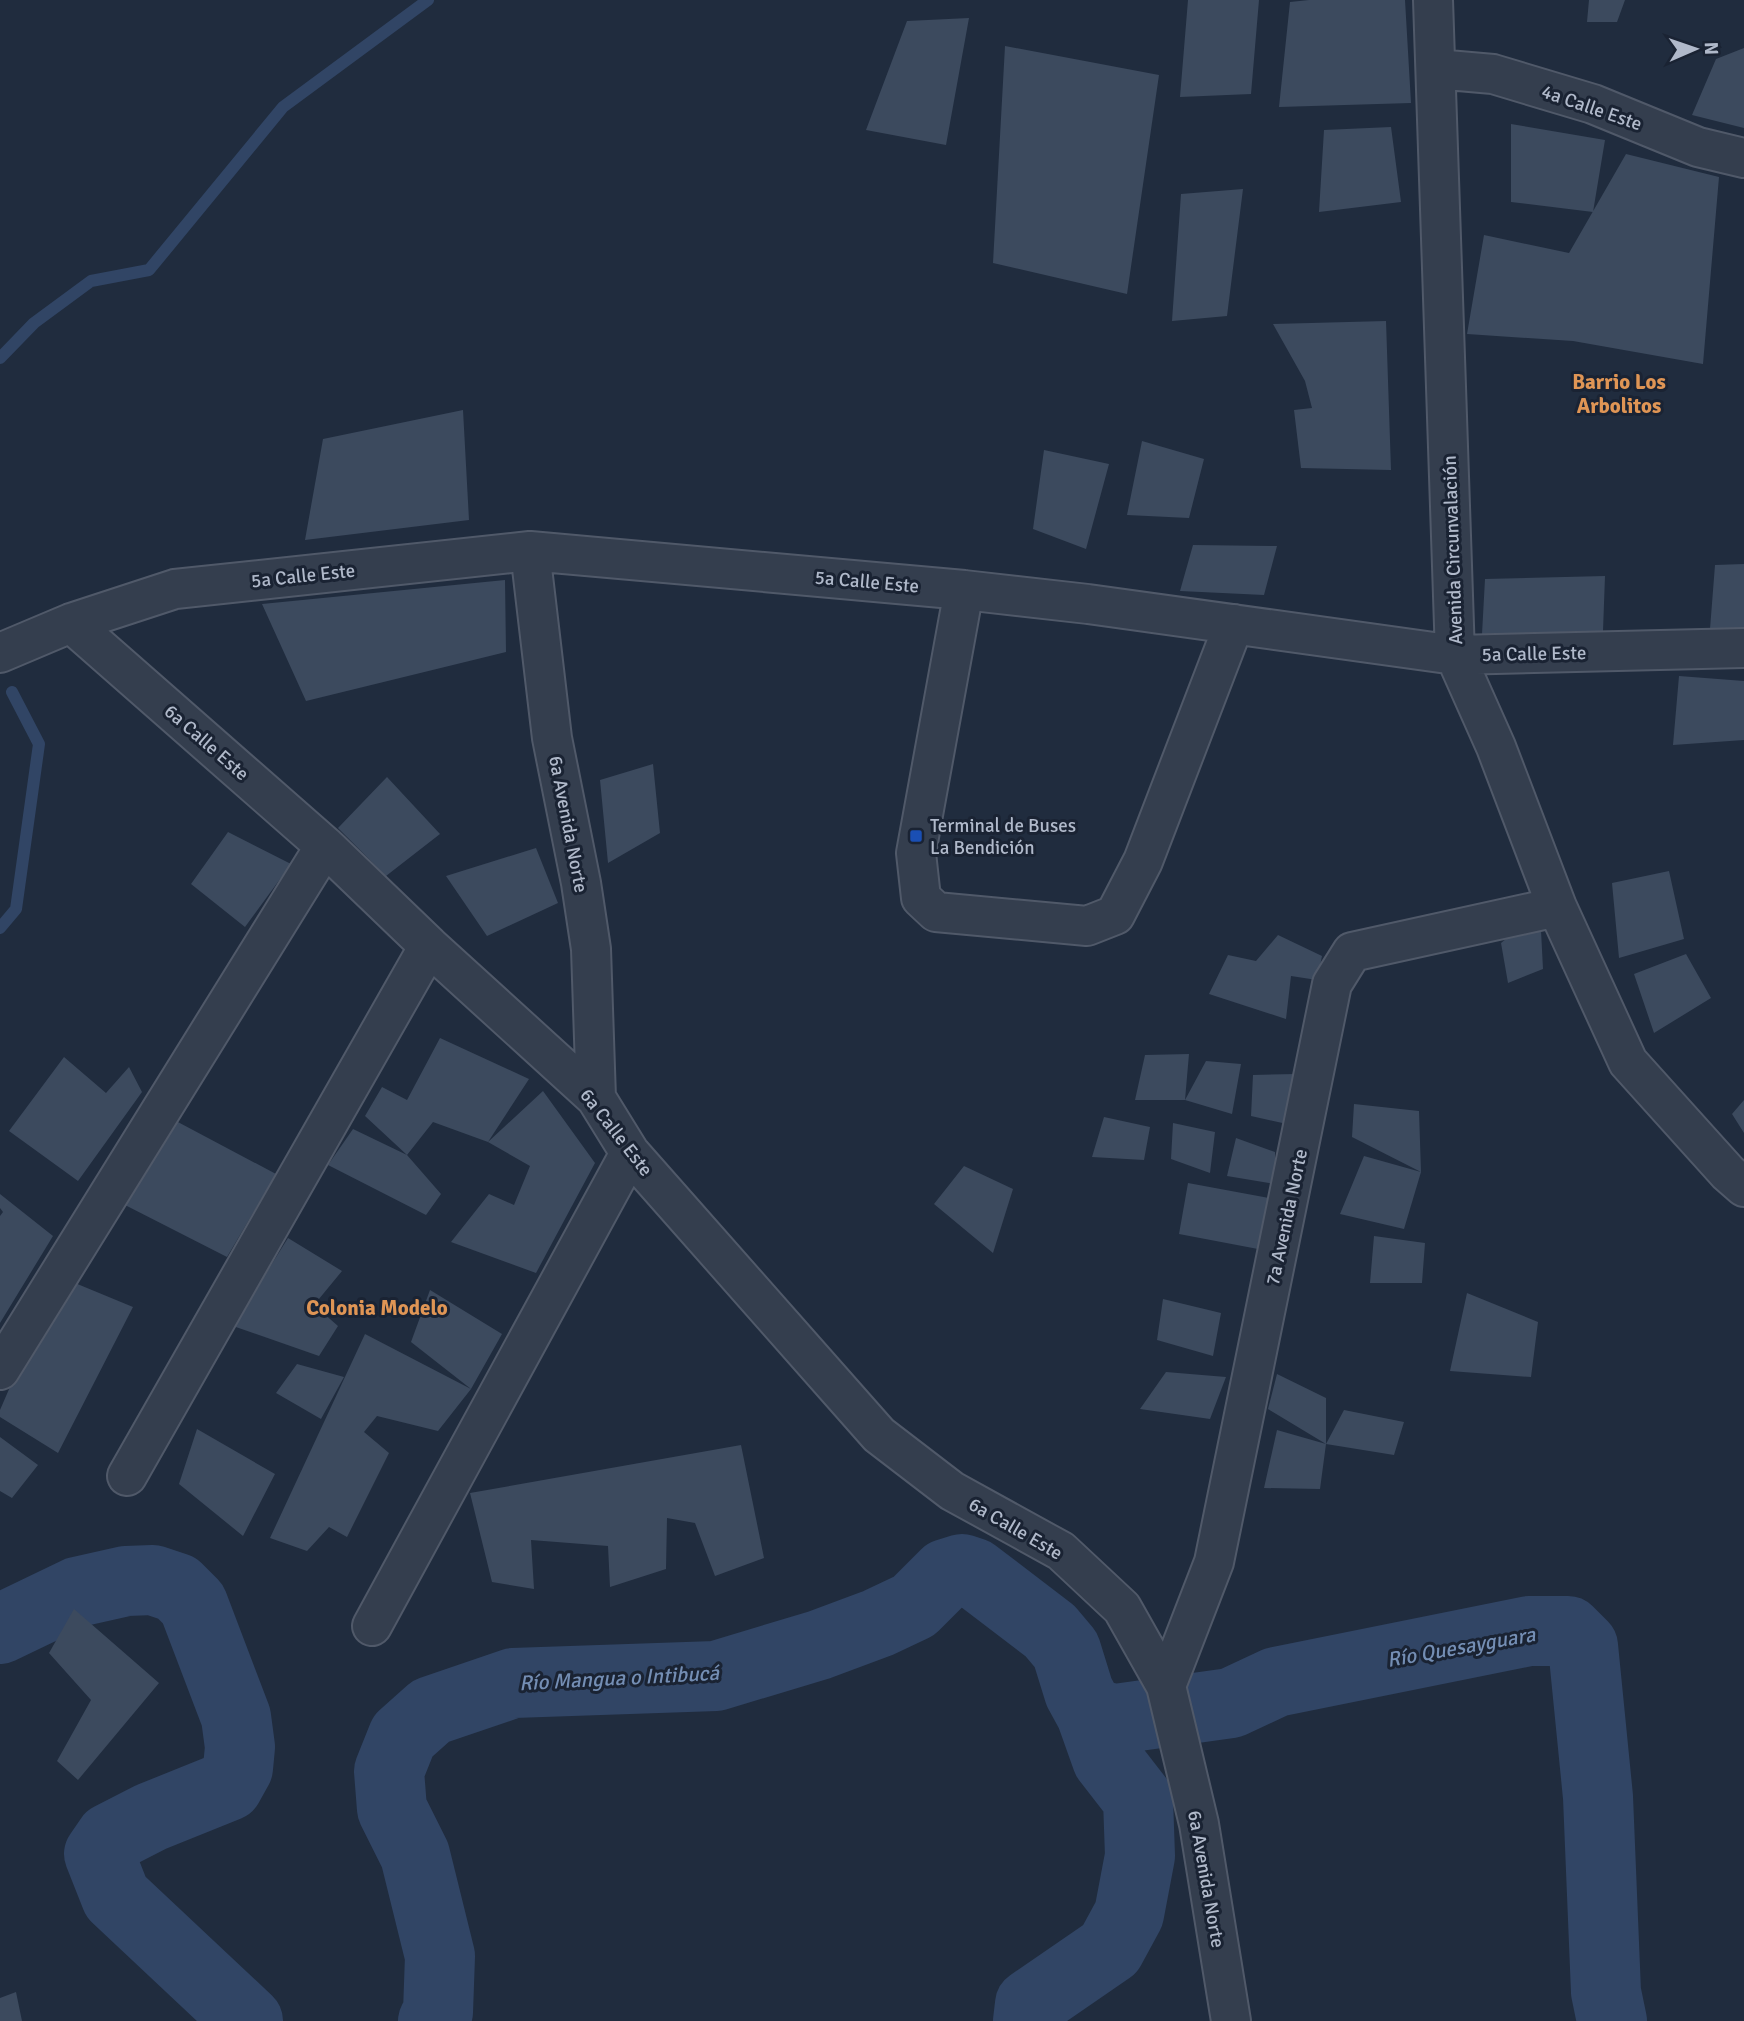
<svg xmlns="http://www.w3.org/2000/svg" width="1744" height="2021" font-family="Signika,sans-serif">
	<rect width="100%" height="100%" fill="#202c3e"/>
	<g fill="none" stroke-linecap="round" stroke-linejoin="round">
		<path stroke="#314565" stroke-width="12" d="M 0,358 L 34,323 L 91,281 L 149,270 L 283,107 L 428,0
			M 0,928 L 16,909 L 39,744 L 12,692"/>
		<path stroke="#314565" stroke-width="70" d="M 0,1629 L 77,1592 L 126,1581 L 153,1580 L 177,1588 L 193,1604 L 236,1717 L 240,1747 L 238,1768 L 228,1786 L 151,1817 L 110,1838 L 99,1854 L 116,1897 L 248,2021
			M 1091,1714 L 1116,1719 L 1231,1703 L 1276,1682 L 1529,1631 L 1568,1631 L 1583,1646 L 1598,1797 L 1606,1992 L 1612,2021
			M 433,2021 L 438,2012 L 440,1956 L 415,1855 L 392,1809 L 389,1771 L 403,1736 L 431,1711 L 513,1683 L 716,1676 L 819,1645 L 878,1623 L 914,1606 L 946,1574 L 962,1569 L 974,1573 L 1050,1631 L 1066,1650 L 1079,1692 L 1091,1714 L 1107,1759 L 1138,1799 L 1140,1856 L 1129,1914 L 1110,1949 L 1030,2004 L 1028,2021"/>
	</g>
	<path fill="#3c4a5e" d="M 1188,0 L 1259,0 L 1251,94 L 1180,97 Z
		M 1309,0 L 1405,0 L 1411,103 L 1279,107 L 1290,2 Z
		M 1589,0 L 1625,0 L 1617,22 L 1587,22 Z
		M 969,18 L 946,145 L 866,130 L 907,21 Z
		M 1005,46 L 1159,75 L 1127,294 L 993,263 Z
		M 1744,48 L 1744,128 L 1692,115 L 1716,59 Z
		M 1511,124 L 1605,140 L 1593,212 L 1511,202 Z
		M 1391,127 L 1401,202 L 1319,212 L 1324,130 Z
		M 1626,154 L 1719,177 L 1703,364 L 1573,341 L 1467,334 L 1484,235 L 1569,253 Z
		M 1243,189 L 1227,316 L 1172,321 L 1181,194 Z
		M 1386,321 L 1391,470 L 1301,468 L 1294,410 L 1312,408 L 1305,381 L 1273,324 Z
		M 463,410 L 469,520 L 305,540 L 323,439 Z
		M 1142,441 L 1204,459 L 1189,518 L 1127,515 Z
		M 1044,450 L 1109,464 L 1086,549 L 1033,529 Z
		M 1193,545 L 1277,546 L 1264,595 L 1180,591 Z
		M 1744,564 L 1744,628 L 1710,629 L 1715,565 Z
		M 1605,576 L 1603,631 L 1482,634 L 1485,579 Z
		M 505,580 L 506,652 L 306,701 L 262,604 Z
		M 1679,676 L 1744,681 L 1744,740 L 1673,745 Z
		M 653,764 L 660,833 L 608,863 L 600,780 Z
		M 387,777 L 440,834 L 386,876 L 338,828 Z
		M 228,832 L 291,864 L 245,927 L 191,884 Z
		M 536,848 L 558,903 L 487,936 L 446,876 Z
		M 1669,871 L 1684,939 L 1619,958 L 1612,883 Z
		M 1540,911 L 1543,969 L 1508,983 L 1501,943 Z
		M 1278,935 L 1322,956 L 1317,980 L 1291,976 L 1286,1019 L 1209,994 L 1228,955 L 1256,961 Z
		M 1686,954 L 1711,998 L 1654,1033 L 1634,974 Z
		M 440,1038 L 529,1079 L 488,1142 L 433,1122 L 407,1155 L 441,1194 L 426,1215 L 328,1165 L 353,1129 L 407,1155 L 365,1116 L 382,1087 L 407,1100 Z
		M 1189,1054 L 1185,1100 L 1135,1100 L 1145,1055 Z
		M 64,1057 L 106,1093 L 129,1067 L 142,1092 L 78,1181 L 9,1131 Z
		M 1206,1061 L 1241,1064 L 1232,1114 L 1185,1100 Z
		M 1297,1074 L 1287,1124 L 1251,1116 L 1253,1075 Z
		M 543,1091 L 595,1163 L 536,1273 L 451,1242 L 489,1194 L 514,1205 L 530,1166 L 488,1142 Z
		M 1744,1100 L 1744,1133 L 1732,1114 Z
		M 1354,1104 L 1419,1111 L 1421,1172 L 1404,1229 L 1340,1214 L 1364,1156 L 1421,1172 L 1352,1137 Z
		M 1104,1117 L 1150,1127 L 1144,1160 L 1092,1157 Z
		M 176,1121 L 276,1174 L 227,1257 L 125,1205 Z
		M 1173,1123 L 1215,1132 L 1210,1173 L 1171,1159 Z
		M 1236,1138 L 1275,1152 L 1275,1184 L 1227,1176 Z
		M 964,1166 L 1013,1189 L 993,1253 L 934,1204 Z
		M 1188,1183 L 1269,1198 L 1258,1249 L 1179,1234 Z
		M 0,1194 L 53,1236 L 0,1323 L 0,1216 L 3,1212 L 0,1208 Z
		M 1374,1236 L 1425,1243 L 1422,1283 L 1370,1283 Z
		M 288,1238 L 342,1271 L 314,1305 L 338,1326 L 319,1356 L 233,1326 Z
		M 58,1276 L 133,1307 L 58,1453 L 0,1417 L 0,1410 Z
		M 430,1290 L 502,1334 L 471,1389 L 411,1342 Z
		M 1467,1293 L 1538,1322 L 1531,1377 L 1450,1371 Z
		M 1163,1299 L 1221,1313 L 1213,1356 L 1157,1340 Z
		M 365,1334 L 471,1389 L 438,1431 L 377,1416 L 364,1432 L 389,1453 L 347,1537 L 329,1527 L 307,1551 L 270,1538 Z
		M 297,1364 L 344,1377 L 321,1419 L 276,1393 Z
		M 1166,1372 L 1226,1377 L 1210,1419 L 1140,1409 Z
		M 1277,1374 L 1326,1398 L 1326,1444 L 1268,1409 Z
		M 1344,1410 L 1404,1422 L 1394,1455 L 1326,1444 Z
		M 197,1429 L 275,1474 L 243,1536 L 179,1484 Z
		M 1277,1430 L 1326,1444 L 1320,1489 L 1264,1488 Z
		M 0,1437 L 38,1465 L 12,1498 L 0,1491 Z
		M 741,1445 L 764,1558 L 715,1576 L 695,1523 L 667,1518 L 666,1569 L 610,1587 L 608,1546 L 531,1540 L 534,1589 L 492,1582 L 470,1493 Z
		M 74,1609 L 159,1683 L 78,1780 L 57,1761 L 91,1700 L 49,1653 Z
		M 16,1992 L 22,2021 L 0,2021 L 0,1998 Z"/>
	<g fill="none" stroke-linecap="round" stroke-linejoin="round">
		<g stroke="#505969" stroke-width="42">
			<path id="minor" d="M 1433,0 L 1455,655 L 1496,747 L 1557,907 L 1628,1062 L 1728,1173 L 1744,1187
				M 1436,69 L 1493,74 L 1593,104 L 1698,147 L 1744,158
				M 530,551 L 552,738 L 581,883 L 591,949 L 596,1098
				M 964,590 L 916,853 L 921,898 L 936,912 L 1087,926 L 1115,915 L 1143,861 L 1234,624
				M 71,623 L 325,846 L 429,946 L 596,1098 L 630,1153 L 879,1435 L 952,1491 L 1061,1551 L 1122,1608 L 1166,1686 L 1199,1824 L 1231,2021
				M 0,653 L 71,623 L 175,589 L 530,551 L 964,590 L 1088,604 L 1455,655 L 1744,648
				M 0,1370 L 325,846
				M 127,1476 L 429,946
				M 372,1626 L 630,1153
				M 1166,1686 L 1214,1562 L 1332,984 L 1352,952 L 1557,907"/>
		</g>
		<use href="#minor" stroke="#343e4e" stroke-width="38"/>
	</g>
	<rect fill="#1a4fb4" stroke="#1a2333" stroke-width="2.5" x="909" y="829" width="14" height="14" rx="3.5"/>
	<g text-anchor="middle" stroke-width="6" stroke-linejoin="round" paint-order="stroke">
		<g font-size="19" fill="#b0b9ca" stroke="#1a2333">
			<text transform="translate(1592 107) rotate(19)" y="7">4a Calle Este</text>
			<text transform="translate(1452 550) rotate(-92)" y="7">Avenida Circunvalación</text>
			<text transform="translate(303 575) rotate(-6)" y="7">5a Calle Este</text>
			<text transform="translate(867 581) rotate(5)" y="7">5a Calle Este</text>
			<text transform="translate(1534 653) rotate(-1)" y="7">5a Calle Este</text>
			<text transform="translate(207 742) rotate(41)" y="7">6a Calle Este</text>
			<text transform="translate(569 824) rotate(79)" y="7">6a Avenida Norte</text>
			<text transform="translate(617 1132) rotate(52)" y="7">6a Calle Este</text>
			<text transform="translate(1286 1217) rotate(-78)" y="7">7a Avenida Norte</text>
			<text transform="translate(1016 1528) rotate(30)" y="7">6a Calle Este</text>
			<text transform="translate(1207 1879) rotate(80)" y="7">6a Avenida Norte</text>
		</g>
		<g font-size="19" fill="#b0b9ca" stroke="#1a2333" text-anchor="start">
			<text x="930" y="832">Terminal de Buses<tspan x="930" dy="22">La Bendición</tspan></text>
		</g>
		<g font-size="21" font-weight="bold" fill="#df9555" stroke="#1a2333">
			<text x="1619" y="389">Barrio Los<tspan x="1619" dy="24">Arbolitos</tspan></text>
			<text x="377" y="1315">Colonia Modelo</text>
		</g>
		<g font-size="21" font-style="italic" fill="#748eb4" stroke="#1a2333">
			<text transform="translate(1461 1647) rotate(-10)" y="7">Río Quesayguara</text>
			<text transform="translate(619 1678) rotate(-3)" y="7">Río Mangua o Intibucá</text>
		</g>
	</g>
	<g transform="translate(1695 49) rotate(88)" stroke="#1a2333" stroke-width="5" paint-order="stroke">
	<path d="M0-5L12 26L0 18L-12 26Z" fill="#b0b9ca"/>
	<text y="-10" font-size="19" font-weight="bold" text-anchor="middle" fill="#b0b9ca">N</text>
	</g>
</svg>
